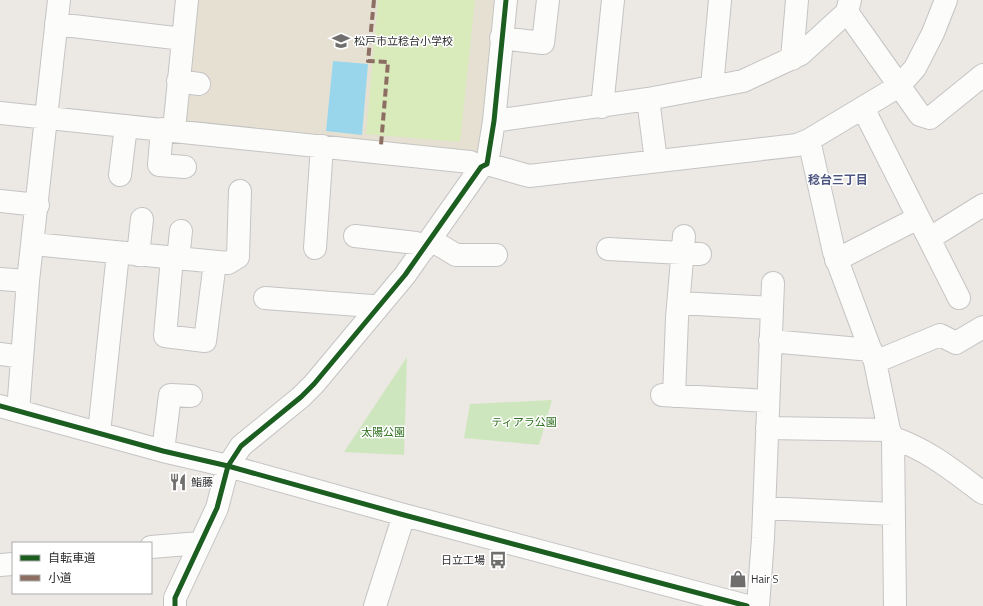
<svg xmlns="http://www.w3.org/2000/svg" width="983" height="606" font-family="'Titillium Web','Noto Sans JP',sans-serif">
	<rect width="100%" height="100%" fill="#ece8e4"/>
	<path fill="#e6e0d3" d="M 191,0 L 500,0 L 478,157 L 183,130 Z"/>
	<path fill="#cee6be" d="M 407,357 L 404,455 L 344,452 Z
		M 552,400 L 539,445 L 464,438 L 470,404 Z"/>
	<path fill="#d9eabb" d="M 378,0 L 475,0 L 460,142 L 366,134 Z"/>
	<path fill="#99d6ec" d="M 333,61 L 368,64 L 362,135 L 326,131 Z"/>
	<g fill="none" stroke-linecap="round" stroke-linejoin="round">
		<g stroke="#c5c4c5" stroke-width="24">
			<path id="minor" d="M 850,0 L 847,12 L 920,115 L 930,118 L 983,75
				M 56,24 L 183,39
				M 501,38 L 543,43 L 548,0
				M 792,59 L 797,0
				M 178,81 L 199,84
				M 712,87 L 720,0
				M 648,99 L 656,161
				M 602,107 L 613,0
				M 863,108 L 959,298
				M 0,113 L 470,162 L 481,167
				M 494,121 L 648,99 L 743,81 L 801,54 L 847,12
				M 162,129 L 159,165 L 185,167
				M 174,130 L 187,0
				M 809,140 L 834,252 L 875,362 L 889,430 L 893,438 L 895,606
				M 487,164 L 529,176 L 797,145 L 809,140 L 899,86 L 915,68 L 933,33 L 946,0
				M 120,175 L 126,126
				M 0,201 L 38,205
				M 355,236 L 416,243 L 424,249
				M 930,238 L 983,205
				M 431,240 L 456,255 L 496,255
				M 33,244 L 228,263 L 238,257 L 240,191
				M 315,248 L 322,146
				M 608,249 L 700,254
				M 138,255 L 142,219
				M 172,258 L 165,336 L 205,341 L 215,262
				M 178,259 L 181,231
				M 836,260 L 918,218
				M 0,279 L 28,281
				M 265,298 L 372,306 L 376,310
				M 679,303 L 771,308
				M 770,341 L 871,350
				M 0,354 L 22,357
				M 875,362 L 940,335 L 956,343 L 983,327
				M 662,395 L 768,401
				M 674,396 L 677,318 L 684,236
				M 0,406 L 163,451 L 228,466 L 404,515 L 747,606
				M 18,411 L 28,281 L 59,0
				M 767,428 L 889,430
				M 99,433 L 118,253
				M 893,438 C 927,449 955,472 983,493
				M 163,451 L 170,395 L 191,396
				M 764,508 L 893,514
				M 151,547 L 200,543
				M 0,565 L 13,564
				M 175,606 L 175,598 L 217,508 L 228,466 L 241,446 L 301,397 L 314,384 L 405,275 L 481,167 L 487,164 L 494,121 L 506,0
				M 375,606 L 404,515
				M 758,606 L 763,538 L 773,283"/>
		</g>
		<use href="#minor" stroke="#fcfcfb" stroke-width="22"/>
		<path stroke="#8d6e63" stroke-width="4" stroke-dasharray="8 4" stroke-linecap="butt" d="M 374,0 L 368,61 L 388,62 L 381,145"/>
		<g stroke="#fff" stroke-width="8">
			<path id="cycleway" d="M 0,406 L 163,451 L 228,466 L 404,515 L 747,606
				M 175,606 L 175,598 L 217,508 L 228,466 L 241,446 L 301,397 L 314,384 L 405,275 L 481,167 L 487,164 L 494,121 L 506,0"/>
		</g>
		<use href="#cycleway" stroke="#1b5e20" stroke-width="5"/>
	</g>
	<defs>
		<g id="school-bare" transform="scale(1.38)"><path d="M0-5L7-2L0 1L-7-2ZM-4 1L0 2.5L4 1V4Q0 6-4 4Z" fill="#706f6e" stroke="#fff" stroke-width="2.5" paint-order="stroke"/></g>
		<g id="restaurant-bare" transform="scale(1.38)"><path d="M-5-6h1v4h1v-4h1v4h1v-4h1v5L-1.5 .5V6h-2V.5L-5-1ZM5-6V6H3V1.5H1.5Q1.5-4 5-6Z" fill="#706f6e" stroke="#fff" stroke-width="2.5" paint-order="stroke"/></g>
		<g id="bus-bare" transform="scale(1.38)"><path d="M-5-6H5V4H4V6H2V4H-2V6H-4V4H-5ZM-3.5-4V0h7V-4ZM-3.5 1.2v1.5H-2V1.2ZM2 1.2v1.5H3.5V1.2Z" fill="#706f6e" stroke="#fff" stroke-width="2.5" paint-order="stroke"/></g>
		<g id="shop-bare" transform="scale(1.38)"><path d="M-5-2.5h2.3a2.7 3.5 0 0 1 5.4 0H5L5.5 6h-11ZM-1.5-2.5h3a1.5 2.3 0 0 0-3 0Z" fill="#706f6e" stroke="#fff" stroke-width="2.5" paint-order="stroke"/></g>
	</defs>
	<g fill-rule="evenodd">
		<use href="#school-bare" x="341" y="41"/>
		<use href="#restaurant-bare" x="178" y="482"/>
		<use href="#bus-bare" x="498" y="560"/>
		<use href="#shop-bare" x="738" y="579"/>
	</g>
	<g text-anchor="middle" stroke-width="3" stroke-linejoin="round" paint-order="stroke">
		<g font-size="11" fill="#2e2e2e" stroke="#fff" text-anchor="start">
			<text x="354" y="45">松戸市立稔台小学校</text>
			<text x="191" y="486">鮨藤</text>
			<text x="485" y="564" text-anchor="end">日立工場</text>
			<text x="751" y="583">Hair S</text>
		</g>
		<g font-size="11" fill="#2c6e1b" stroke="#fff">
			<text x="524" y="426">ティアラ公園</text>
			<text x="383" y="436">太陽公園</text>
		</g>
		<g font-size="12" font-weight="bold" fill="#4d5680" stroke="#fff">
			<text x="838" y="184">稔台三丁目</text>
		</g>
	</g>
	<rect x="12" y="542" width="140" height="52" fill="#ffffff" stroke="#ababab"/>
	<rect x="20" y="555" width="20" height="6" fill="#1b5e20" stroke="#ababab"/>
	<text x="48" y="562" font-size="12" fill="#2e2e2e">自転車道</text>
	<rect x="20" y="575" width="20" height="6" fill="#8d6e63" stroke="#ababab"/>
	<text x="48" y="582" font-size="12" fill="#2e2e2e">小道</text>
</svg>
